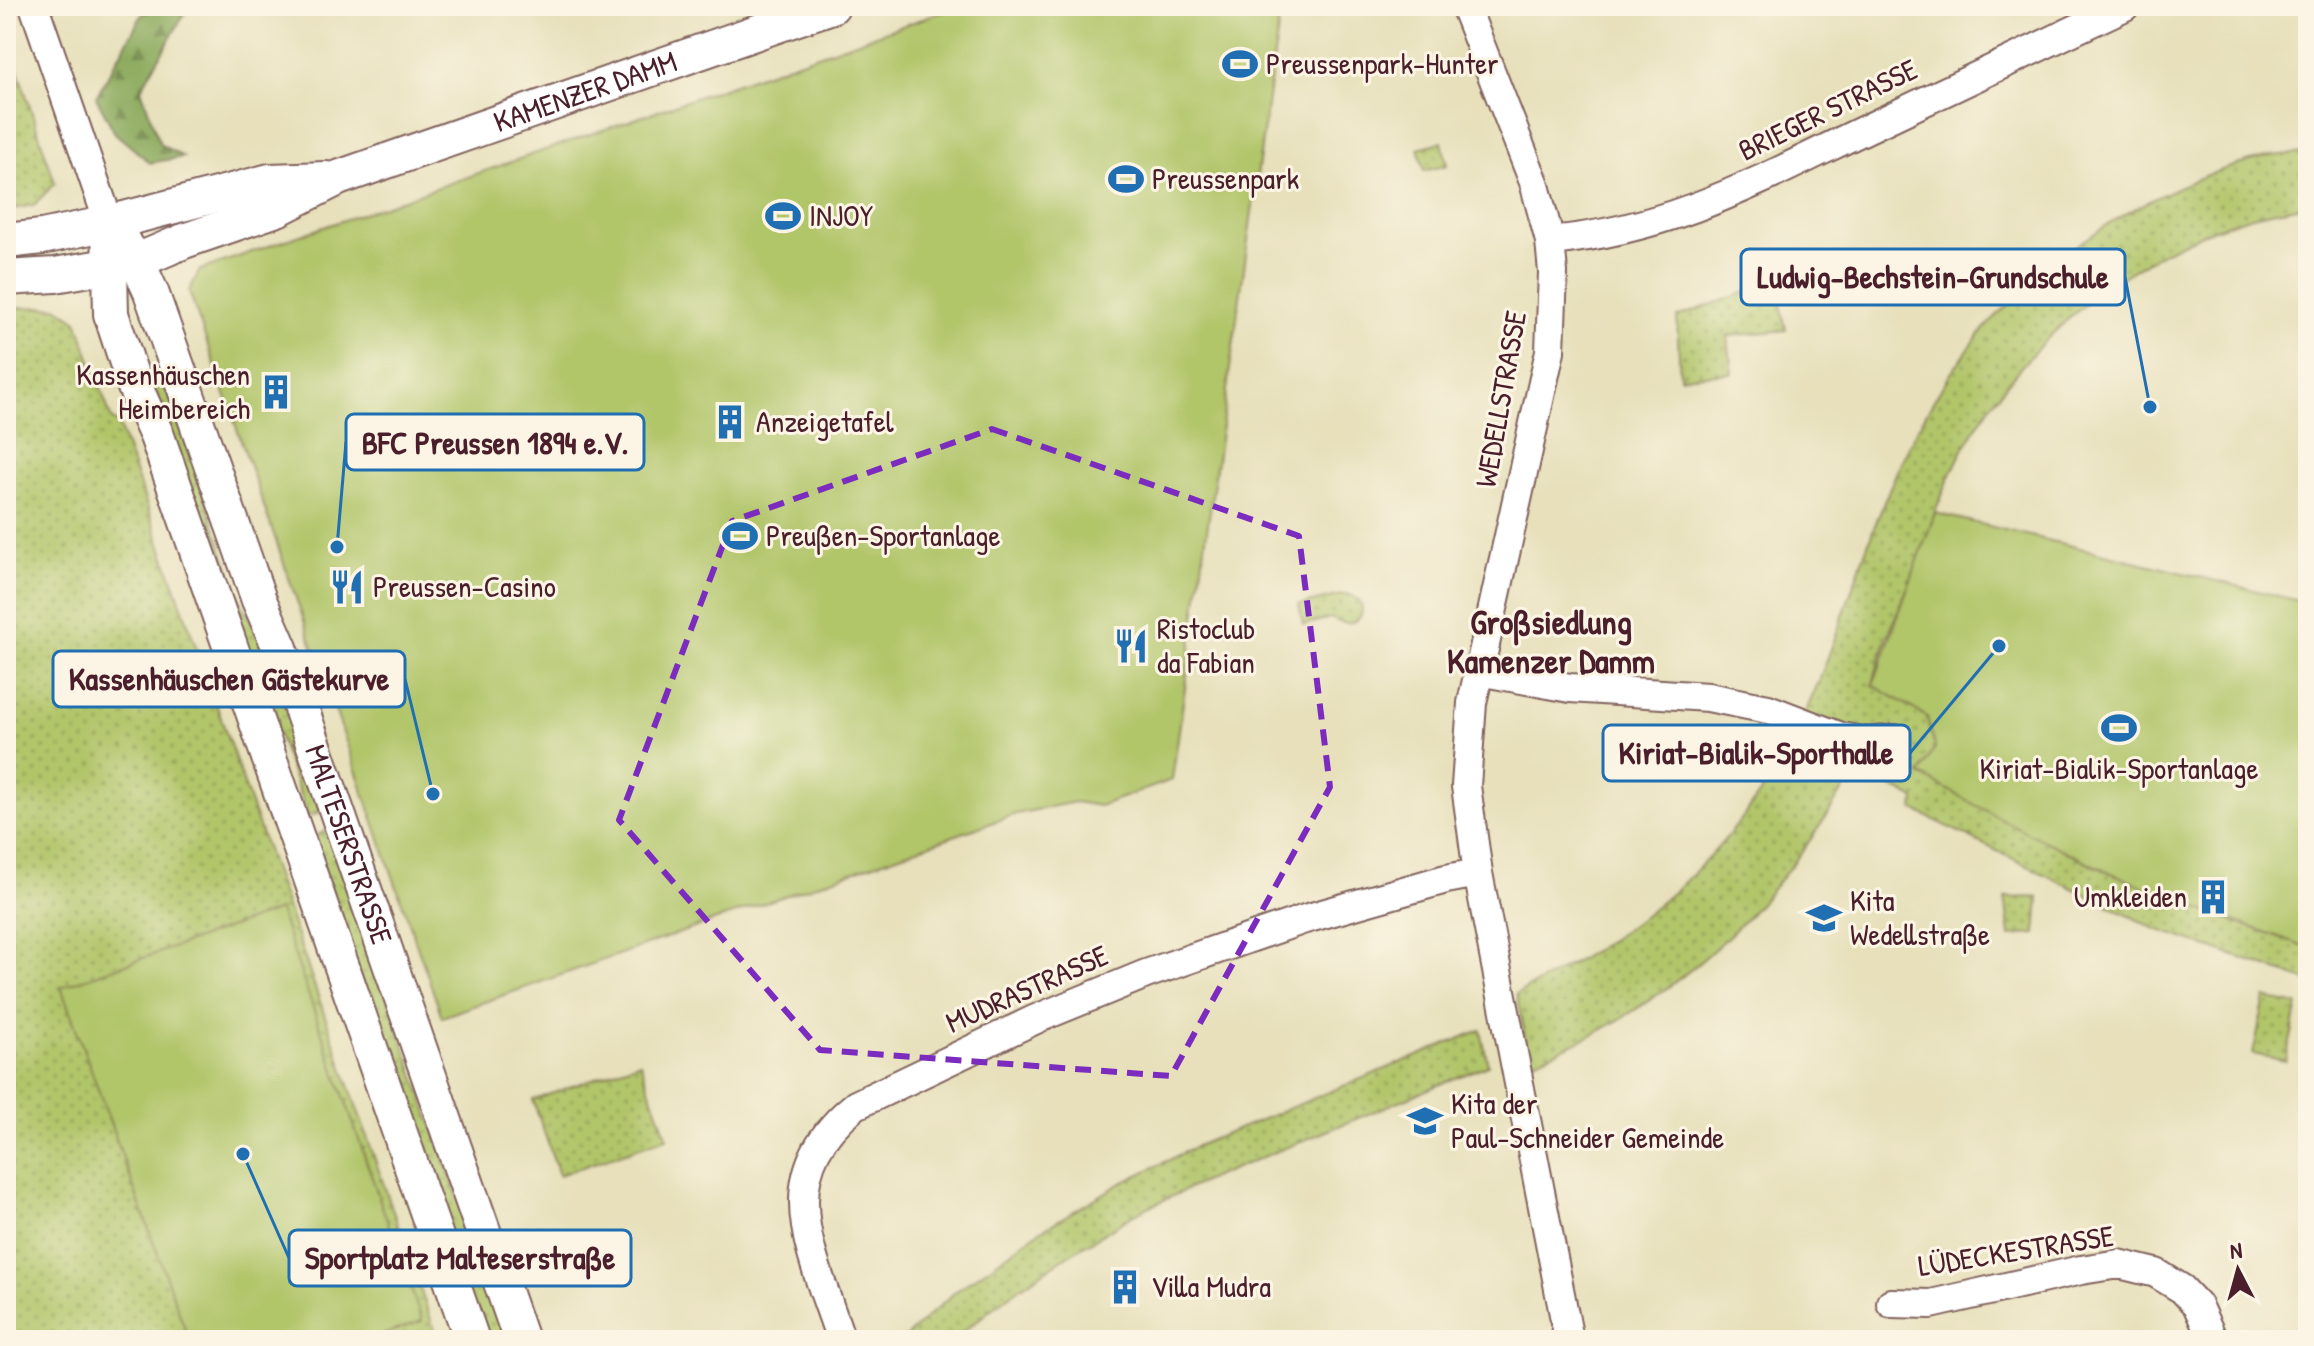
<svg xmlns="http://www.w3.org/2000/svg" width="2314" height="1346" font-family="'Patrick Hand',sans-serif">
	<defs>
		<pattern id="grass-dots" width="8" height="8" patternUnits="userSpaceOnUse" patternTransform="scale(2)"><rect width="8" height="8" fill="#b1c569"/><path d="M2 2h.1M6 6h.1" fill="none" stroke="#929f57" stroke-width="1.8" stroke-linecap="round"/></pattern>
		<pattern id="forest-firs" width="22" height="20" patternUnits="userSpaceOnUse" patternTransform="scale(2)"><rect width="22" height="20" fill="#8caa5d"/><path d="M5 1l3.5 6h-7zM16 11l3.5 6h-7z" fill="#748a4d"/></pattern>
	</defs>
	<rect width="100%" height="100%" fill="#fcf5e5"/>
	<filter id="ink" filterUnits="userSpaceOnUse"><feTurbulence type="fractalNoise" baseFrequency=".0125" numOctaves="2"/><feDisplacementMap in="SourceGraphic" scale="16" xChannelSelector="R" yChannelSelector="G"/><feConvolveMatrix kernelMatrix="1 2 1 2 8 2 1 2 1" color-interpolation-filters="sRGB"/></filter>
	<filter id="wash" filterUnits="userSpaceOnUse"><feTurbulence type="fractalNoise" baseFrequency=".006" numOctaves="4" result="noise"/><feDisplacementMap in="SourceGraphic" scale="32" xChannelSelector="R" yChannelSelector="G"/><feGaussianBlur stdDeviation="1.8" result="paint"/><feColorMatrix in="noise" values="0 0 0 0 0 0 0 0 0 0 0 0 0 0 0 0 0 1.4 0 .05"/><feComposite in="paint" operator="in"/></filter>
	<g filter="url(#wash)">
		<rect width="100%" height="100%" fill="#e7e0bb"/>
		<path fill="url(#grass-dots)" stroke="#7e724a" stroke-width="2" d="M 6,34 L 55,183 L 34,205 L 6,210 Z
			M 1442,142 L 1447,165 L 1424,171 L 1418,148 Z
			M 2308,153 L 2308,205 C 2288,209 2268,212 2249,217 C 2128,254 2026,338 1964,448 C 1944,485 1930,526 1916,566 C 1902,604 1881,645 1873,685 L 1927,717 L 1935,748 L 1920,775 L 2095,866 L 2207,912 L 2308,947 L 2308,981 L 2156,929 L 1914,810 L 1915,799 L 1856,768 C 1792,879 1716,966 1603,1029 C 1580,1042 1554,1052 1530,1063 L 1516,994 C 1623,941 1708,878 1772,775 C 1830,683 1851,574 1895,476 C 1917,425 1945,378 1979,335 C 1989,322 2002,311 2013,300 C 2081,232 2172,180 2266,157 C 2279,154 2294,154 2308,153 Z
			M 1777,281 L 1786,330 L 1728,336 L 1732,373 L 1680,377 L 1677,317 Z
			M 57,307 L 77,321 L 112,420 L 118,423 L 438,1340 L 6,1340 L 6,308 Z
			M 157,374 L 164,380 L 240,600 L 265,647 L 321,812 L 308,817 L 165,421 L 152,378 Z
			M 1346,594 C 1375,600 1361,637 1331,618 L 1303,625 L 1299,605 Z
			M 328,830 L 508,1340 L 484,1340 L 312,838 Z
			M 2039,897 L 2036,934 L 2010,936 L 2005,898 Z
			M 2265,998 L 2298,1005 L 2286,1061 L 2253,1054 Z
			M 1481,1030 L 1488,1065 L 1214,1177 L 1142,1210 L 1064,1258 L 1005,1298 L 953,1340 L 902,1340 L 956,1291 L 1040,1231 L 1120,1184 L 1199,1145 Z
			M 640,1062 L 667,1138 L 559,1175 L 533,1100 Z"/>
		<path fill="url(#forest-firs)" stroke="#6b6444" stroke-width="2" d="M 147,6 L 189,6 L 141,89 L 160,144 L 183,157 L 150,163 L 115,133 L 96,97 Z"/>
		<path fill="#b1c569" stroke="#7e724a" stroke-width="2" d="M 959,6 L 1281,6 L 1172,780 L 1099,806 L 1075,802 L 1016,814 L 442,1017 L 189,291 L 200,270 Z
			M 1935,513 L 2308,603 L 2308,947 C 2236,922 2162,897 2092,864 C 2033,837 1976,806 1920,774 L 1935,748 L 1927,717 L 1873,685 Z
			M 279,910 L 422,1321 L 368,1340 L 189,1340 L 61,987 Z"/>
	</g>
	<g filter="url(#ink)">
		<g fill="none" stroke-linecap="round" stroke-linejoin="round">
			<g stroke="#81635d" stroke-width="32">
				<path id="minor" d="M 34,6 L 109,223
					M 1465,6 L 1534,182 L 1550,241 L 1553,272 L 1550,351 L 1472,703 L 1466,786 L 1478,873 L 1569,1340
					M 1550,241 C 1670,230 1756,182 1862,131 C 1949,89 2037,48 2125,6
					M 1479,671 L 1570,688 L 1708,697 L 1768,709 L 1841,737 L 1867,742 L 1895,739
					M 1891,1303 L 1931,1304 L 2081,1270 L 2119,1264 L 2156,1273 L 2182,1289 L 2197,1305 L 2213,1340
					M 841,1340 C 812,1252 768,1175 856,1105 L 1036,1019 L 1146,974 L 1305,919 L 1446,879 L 1478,873"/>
			</g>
			<g stroke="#81635d" stroke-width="38">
				<g id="major">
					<path id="s1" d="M 109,223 L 137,261 L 151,292 L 259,600 L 280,648 L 521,1340"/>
					<path d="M 109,223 L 111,314 L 135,387 L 157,436 L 472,1340"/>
					<path d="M 6,241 L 42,237 L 109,223 L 270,181 L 326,179"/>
					<path id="s2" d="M 6,278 L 55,275 L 137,261 L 184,241 L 277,209 L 338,178 L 832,6"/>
				</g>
			</g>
			<use href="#minor" stroke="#fff" stroke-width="28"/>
			<use href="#major" stroke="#fff" stroke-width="34"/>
		</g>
	</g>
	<path fill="none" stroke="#7b2cbf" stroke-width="6" stroke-dasharray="16 10" stroke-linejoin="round" d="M 992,429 L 1299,536 L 1330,787 L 1171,1076 L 820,1050 L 619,820 L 732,521 Z"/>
	<defs>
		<g id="stadium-bare" transform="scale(2.76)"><path d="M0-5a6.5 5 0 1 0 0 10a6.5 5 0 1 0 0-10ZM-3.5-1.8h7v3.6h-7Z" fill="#1f6fb2" stroke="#fcf5e5" stroke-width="2.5" paint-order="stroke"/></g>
		<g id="building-bare" transform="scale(2.76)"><path d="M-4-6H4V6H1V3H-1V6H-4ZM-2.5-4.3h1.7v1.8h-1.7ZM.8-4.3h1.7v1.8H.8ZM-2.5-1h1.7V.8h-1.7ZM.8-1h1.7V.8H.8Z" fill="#1f6fb2" stroke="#fcf5e5" stroke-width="2.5" paint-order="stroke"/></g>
		<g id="restaurant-bare" transform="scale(2.76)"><path d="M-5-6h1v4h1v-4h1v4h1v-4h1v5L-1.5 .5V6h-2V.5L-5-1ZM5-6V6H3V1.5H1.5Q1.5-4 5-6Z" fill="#1f6fb2" stroke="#fcf5e5" stroke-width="2.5" paint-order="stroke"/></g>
		<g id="school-bare" transform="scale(2.76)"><path d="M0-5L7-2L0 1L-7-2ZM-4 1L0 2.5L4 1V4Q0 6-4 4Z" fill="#1f6fb2" stroke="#fcf5e5" stroke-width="2.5" paint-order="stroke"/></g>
	</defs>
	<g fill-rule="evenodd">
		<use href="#stadium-bare" x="1240" y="64"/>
		<use href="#stadium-bare" x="1126" y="179"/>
		<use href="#stadium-bare" x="783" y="216"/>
		<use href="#building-bare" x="276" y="392"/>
		<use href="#building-bare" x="730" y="422"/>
		<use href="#stadium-bare" x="740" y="536"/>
		<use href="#restaurant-bare" x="347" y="587"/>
		<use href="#restaurant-bare" x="1131" y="646"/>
		<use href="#stadium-bare" x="2119" y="728"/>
		<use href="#building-bare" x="2213" y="897"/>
		<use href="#school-bare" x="1824" y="918"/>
		<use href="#school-bare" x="1425" y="1121"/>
		<use href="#building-bare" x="1125" y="1287"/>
	</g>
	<g text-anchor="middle" stroke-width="6" stroke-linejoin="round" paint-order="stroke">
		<g font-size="30" fill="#4a1f2b" stroke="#fcf5e5" text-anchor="start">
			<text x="1266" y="74">Preussenpark-Hunter</text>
			<text x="1152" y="189">Preussenpark</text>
			<text x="809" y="226">INJOY</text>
			<text x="250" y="385" text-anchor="end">Kassenhäuschen<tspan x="250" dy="34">Heimbereich</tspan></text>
			<text x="756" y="432">Anzeigetafel</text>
			<text x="766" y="546">Preußen-Sportanlage</text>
			<text x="373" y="597">Preussen-Casino</text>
			<text x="1157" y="639">Ristoclub<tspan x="1157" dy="34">da Fabian</tspan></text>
			<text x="2119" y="779" text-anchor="middle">Kiriat-Bialik-Sportanlage</text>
			<text x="2187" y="907" text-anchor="end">Umkleiden</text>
			<text x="1850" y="911">Kita<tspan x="1850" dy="34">Wedellstraße</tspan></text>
			<text x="1451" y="1114">Kita der<tspan x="1451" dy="34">Paul-Schneider Gemeinde</tspan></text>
			<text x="1151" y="1297">Villa Mudra</text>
		</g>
		<g font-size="30" fill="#4a1f2b" stroke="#fcf5e5">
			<text dy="10" stroke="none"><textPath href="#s2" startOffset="612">KAMENZER DAMM</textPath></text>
			<text transform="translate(1828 110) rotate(-26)" y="10">BRIEGER STRASSE</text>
			<text transform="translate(1501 399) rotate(-80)" y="10">WEDELLSTRASSE</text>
			<text dy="10" stroke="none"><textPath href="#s1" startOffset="668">MALTESERSTRASSE</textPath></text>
			<text transform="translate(1027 989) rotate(-24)" y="10">MUDRASTRASSE</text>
			<text transform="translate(2016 1251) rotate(-9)" y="10">LÜDECKESTRASSE</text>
		</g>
		<g font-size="34" font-weight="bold" fill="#4a1f2b" stroke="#fcf5e5">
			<text x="1551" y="634">Großsiedlung<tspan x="1551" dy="39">Kamenzer Damm</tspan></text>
		</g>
	</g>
	<path fill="none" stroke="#1f6fb2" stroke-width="3" d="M2150 407L2125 277M337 547L346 442M433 794L405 679M1999 646L1910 753M243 1154L289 1258"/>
	<g fill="#1f6fb2" stroke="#fcf5e5" stroke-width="3">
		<circle cx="2150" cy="407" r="8"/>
		<circle cx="337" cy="547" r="8"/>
		<circle cx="433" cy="794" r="8"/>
		<circle cx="1999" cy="646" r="8"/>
		<circle cx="243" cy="1154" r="8"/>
	</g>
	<g fill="#fcf5e5" stroke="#1f6fb2" stroke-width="3">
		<rect x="1741" y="249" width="384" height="56" rx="8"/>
		<rect x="346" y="414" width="298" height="56" rx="8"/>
		<rect x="53" y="651" width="352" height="56" rx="8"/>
		<rect x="1603" y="725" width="307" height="56" rx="8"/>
		<rect x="289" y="1230" width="342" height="56" rx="8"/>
	</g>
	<g font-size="32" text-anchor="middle" font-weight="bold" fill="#4a1f2b">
		<text x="1933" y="288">Ludwig-Bechstein-Grundschule</text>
		<text x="495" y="454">BFC Preussen 1894 e.V.</text>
		<text x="229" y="690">Kassenhäuschen Gästekurve</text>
		<text x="1756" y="764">Kiriat-Bialik-Sporthalle</text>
		<text x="460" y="1269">Sportplatz Malteserstraße</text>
	</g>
	<rect width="2314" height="1346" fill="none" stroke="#fcf5e5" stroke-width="32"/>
	<g transform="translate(2238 1270) rotate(354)" stroke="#fcf5e5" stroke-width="6" paint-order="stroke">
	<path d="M0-6L14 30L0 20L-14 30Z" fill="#4a1f2b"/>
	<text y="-12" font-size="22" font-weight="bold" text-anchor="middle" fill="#4a1f2b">N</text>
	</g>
</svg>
